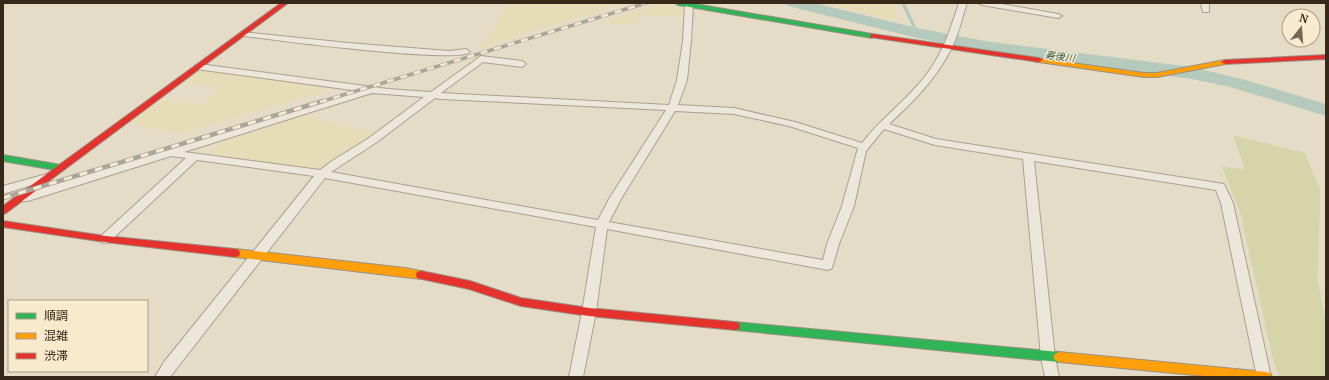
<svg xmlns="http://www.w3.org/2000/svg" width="1329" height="380" font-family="'Noto Serif','Noto Sans JP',serif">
	<rect width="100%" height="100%" fill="#e5dcc8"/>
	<path fill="#e6dcb7" d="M 507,3 L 624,3 L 478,49 L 496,25 Z
		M 662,3 L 680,7 L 683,17 L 641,15 L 635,24 L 596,24 Z
		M 820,3 L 894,3 L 898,21 L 882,18 Z
		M 199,70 L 329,87 L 320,93 L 179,134 L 134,125 L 136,123 L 130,121 L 158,100 L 201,105 L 219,88 L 182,82 Z
		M 313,113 L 319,120 L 376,133 L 343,154 L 327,168 L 320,170 L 207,157 L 222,138 Z"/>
	<path fill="#d6d5a9" d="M 1233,135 L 1305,153 L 1320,190 L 1318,282 L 1326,322 L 1326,377 L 1280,377 L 1273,360 L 1240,212 L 1222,167 L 1245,169 Z"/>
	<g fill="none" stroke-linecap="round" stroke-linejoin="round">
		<path stroke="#b5cabc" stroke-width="3" d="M 903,3 L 917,33"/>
		<path fill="#b5cabc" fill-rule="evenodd" d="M 786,3 L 814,3 L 917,28 L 984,41 L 1192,67 L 1242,79 L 1326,104 L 1326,116 L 1230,87 L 1192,79 L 984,51 L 917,38 L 788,6 Z"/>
		<g stroke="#a9a092" stroke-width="2">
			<path id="street" d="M 688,3 L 693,5 L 691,41 L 687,80 L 678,105 L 734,108 L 795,122 L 862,143 C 882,117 910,98 929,71 C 944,50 951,27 959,3 L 967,3 C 962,17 959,34 952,47 C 938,77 913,102 889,124 L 936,139 L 1224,184 L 1233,203 L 1271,377 L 1257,377 L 1221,203 L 1216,190 L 1034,161 L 1055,357 L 1059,377 L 1045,377 L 1041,357 L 1023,159 L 935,145 L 884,129 L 866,151 L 854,206 L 839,244 L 832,268 L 828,270 L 607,229 L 596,312 L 583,377 L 569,377 L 582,312 L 596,227 L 325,178 L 170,377 L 155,377 L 164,362 L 314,176 L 197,160 L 109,242 L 105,243 L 101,242 L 99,239 L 101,236 L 186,158 L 171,156 L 28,201 L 20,201 L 18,198 L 20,195 L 359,91 L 196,69 L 195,67 L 196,65 L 199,64 L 388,89 L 431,92 L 481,56 L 522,61 L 526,64 L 522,67 L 483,62 L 441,93 L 669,105 L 677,80 L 683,41 L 685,5 ZM 372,93 L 424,97 L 369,138 L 332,161 L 320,170 L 184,152 ZM 435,98 L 441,99 L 666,110 L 609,199 L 598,220 L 331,172 L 377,142 ZM 675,111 L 734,114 L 789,126 L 858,148 L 842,206 L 827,244 L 823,260 L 609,222 L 621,199 Z
				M 978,3 L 996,3 L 1058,14 L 1062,16 L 1058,18 L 982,5 Z
				M 1201,3 L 1209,3 L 1209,12 L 1203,12 Z
				M 241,32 L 348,43 L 449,51 L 466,49 L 470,52 C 458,64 273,40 244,36 L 240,34 Z
				M 47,174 L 51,175 L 52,177 L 51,179 L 3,194 L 3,186 Z"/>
		</g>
		<g stroke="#999082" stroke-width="2">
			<path id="fast" d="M 675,3 L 689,3 L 872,34 L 875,36 L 872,38 L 678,5 Z
				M 3,155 L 61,165 L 65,168 L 61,171 L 3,161 Z
				M 735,322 L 1059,352 L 1063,354 L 1065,357 L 1063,360 L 1059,362 L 735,330 L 731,329 L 730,326 L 731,323 Z"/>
		</g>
		<g stroke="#999082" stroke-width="2">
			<path id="slow" d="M 1036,58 L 1144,73 L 1157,73 L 1225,60 L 1229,62 L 1225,64 L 1157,77 L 1144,77 L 1039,62 L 1036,62 Z
				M 235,249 L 405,268 L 425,272 L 426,275 L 425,278 L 421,279 L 235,257 L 231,256 L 230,253 L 231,250 Z
				M 1059,352 L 1266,372 L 1270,373 L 1272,377 L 1215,377 L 1059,362 L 1055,360 L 1053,357 L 1055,354 Z"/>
		</g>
		<g stroke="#999082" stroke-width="2">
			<path id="jam" d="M 281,3 L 288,3 L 6,213 L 3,214 L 3,206 Z
				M 872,34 L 1039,58 L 1043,60 L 1039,62 L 870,37 L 870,35 Z
				M 1326,55 L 1326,59 L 1225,64 L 1221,62 L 1225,60 Z
				M 3,221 L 105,236 L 235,249 L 239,250 L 240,253 L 239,256 L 235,257 L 105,242 L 3,227 Z
				M 421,271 L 470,281 L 521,298 L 589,308 L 735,322 L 739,323 L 740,326 L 739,329 L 735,330 L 589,316 L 521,306 L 469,289 L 417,278 L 416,275 L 417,272 Z"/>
		</g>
		<use href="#street" fill="#ede6db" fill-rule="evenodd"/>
		<use href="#fast" fill="#30b455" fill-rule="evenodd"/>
		<use href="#slow" fill="#ff9f0a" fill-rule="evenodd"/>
		<use href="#jam" fill="#e5322d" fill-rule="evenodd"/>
		<g stroke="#aba69c" stroke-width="3.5">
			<path id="rail-far1" d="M 320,102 L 646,3"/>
		</g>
		<g stroke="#aba69c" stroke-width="4.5">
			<path id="rail" d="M 3,198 L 323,101"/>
		</g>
		<use href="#rail-far1" stroke="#f8eacc" stroke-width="2.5" stroke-dasharray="7" stroke-linecap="butt"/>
		<use href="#rail" stroke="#f8eacc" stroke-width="3" stroke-dasharray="8" stroke-linecap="butt"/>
	</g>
	<g text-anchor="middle" stroke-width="3" stroke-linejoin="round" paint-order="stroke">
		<g font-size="10" font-style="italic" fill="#285955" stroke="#f8eacc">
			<text transform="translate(1060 56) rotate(7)" y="4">寿後川</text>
		</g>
	</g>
	<rect width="1329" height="380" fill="none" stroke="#38281a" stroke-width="8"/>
	<rect x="8" y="300" width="140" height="72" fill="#f8eacc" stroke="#ab9c85"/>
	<rect x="16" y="313" width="20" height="6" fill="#30b455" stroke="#ab9c85"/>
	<text x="44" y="320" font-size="12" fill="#38281a">順調</text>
	<rect x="16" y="333" width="20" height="6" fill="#ff9f0a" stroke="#ab9c85"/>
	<text x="44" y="340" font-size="12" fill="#38281a">混雑</text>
	<rect x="16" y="353" width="20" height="6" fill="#e5322d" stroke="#ab9c85"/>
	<text x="44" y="360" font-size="12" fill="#38281a">渋滞</text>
	<g transform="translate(1301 28) rotate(17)"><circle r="19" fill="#f8eacc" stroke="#ab9c85"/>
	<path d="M0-3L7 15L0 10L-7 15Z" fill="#756757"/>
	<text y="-6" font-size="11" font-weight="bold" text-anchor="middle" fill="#38281a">N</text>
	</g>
</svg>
